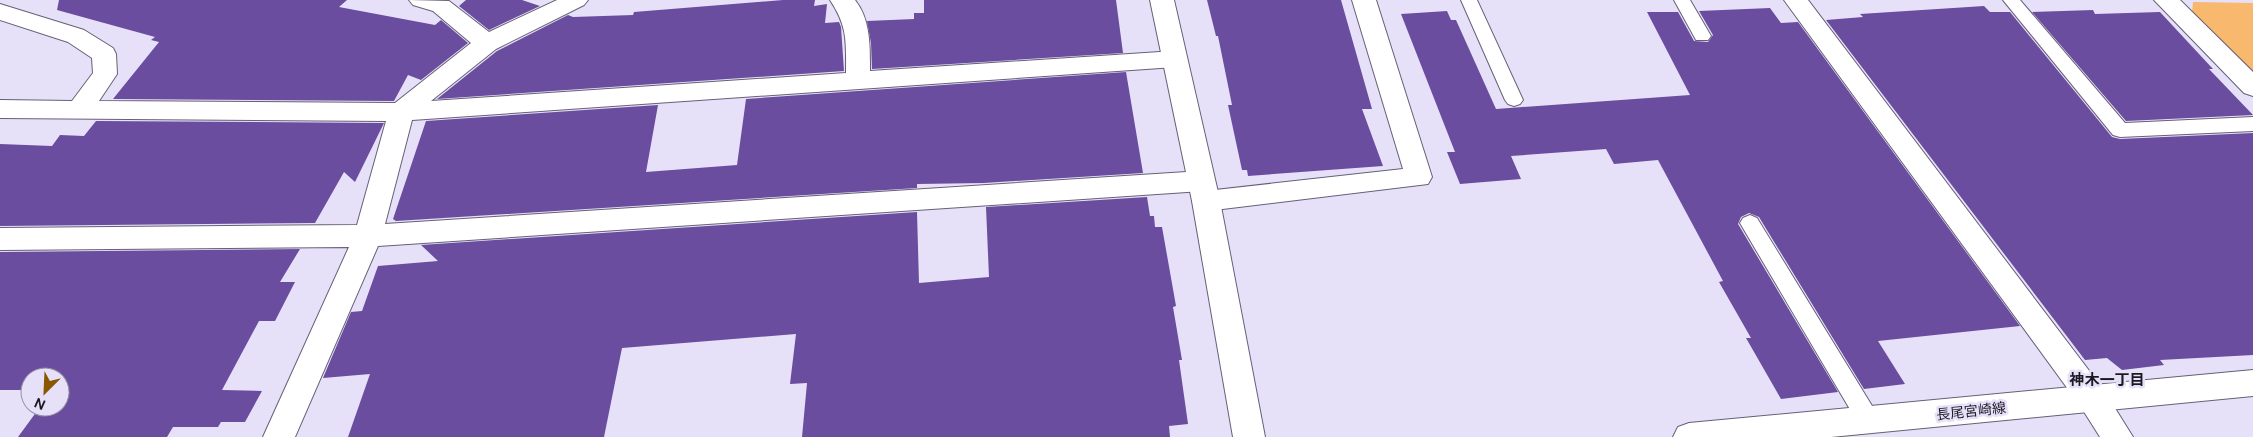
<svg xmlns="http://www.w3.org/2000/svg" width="2253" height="437" font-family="'DM Sans','Noto Sans JP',sans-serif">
	<rect width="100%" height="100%" fill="#e7e0f9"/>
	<path fill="#f8b86d" d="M 2193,2 L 2253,3 L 2253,72 L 2192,13 Z"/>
	<path fill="#6a4d9e" d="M 59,0 L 347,0 L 339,7 L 435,25 L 441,20 L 468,43 L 421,80 L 408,75 L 394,101 L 113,99 L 159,42 L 151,40 L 155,37 L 57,10 Z
		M 466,0 L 522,0 L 540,6 L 489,30 L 459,6 Z
		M 783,0 L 815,0 L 814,6 L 827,4 L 825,23 L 839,22 L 841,27 L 844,71 L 437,99 L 497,51 L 568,15 L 573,17 L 633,15 L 634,12 Z
		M 924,0 L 1116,0 L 1123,53 L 872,69 L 871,43 L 867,21 L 914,19 L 914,13 L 924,13 Z
		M 1207,0 L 1341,0 L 1372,109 L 1362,109 L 1383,166 L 1248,176 L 1247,170 L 1242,170 L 1228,105 L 1232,105 L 1218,36 L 1216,36 Z
		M 1984,6 L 1990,12 L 2010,12 L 2112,137 L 2120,139 L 2253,133 L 2253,355 L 2160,360 L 2164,365 L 2122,370 L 2107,358 L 2085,360 L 1826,20 L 1863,17 L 1860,14 Z
		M 1770,8 L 1781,23 L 1798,22 L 2020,326 L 1878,341 L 1905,384 L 1864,389 L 1759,217 L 1749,213 L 1741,217 L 1738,224 L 1838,392 L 1781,399 L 1746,338 L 1751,338 L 1719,282 L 1723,281 L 1658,160 L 1614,164 L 1606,149 L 1511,156 L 1521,179 L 1460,184 L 1447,152 L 1455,152 L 1401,14 L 1447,11 L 1451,20 L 1456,20 L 1496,109 L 1690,95 L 1647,12 L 1678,12 L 1694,41 L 1708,42 L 1713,35 L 1699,11 Z
		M 2093,10 L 2095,14 L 2160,12 L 2213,69 L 2209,69 L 2253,115 L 2126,121 L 2032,12 Z
		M 1126,72 L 1143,173 L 984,183 L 917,184 L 917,188 L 396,221 L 393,219 L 426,121 L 658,105 L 646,172 L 737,165 L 746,99 Z
		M 96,121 L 384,123 L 355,182 L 344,172 L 315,223 L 0,226 L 0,144 L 52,146 L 60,135 L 84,136 Z
		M 1147,197 L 1150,216 L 1154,216 L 1155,227 L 1162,227 L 1176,306 L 1173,307 L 1182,360 L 1179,360 L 1188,424 L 1169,426 L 1170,437 L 802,437 L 807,383 L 790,384 L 796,334 L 622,348 L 604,437 L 348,437 L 370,374 L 323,378 L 351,312 L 362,311 L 378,266 L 438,261 L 421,245 L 917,212 L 919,283 L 989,277 L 986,207 Z
		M 300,249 L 280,282 L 295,282 L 275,321 L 259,321 L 222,390 L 262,391 L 245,422 L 221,422 L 218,427 L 173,427 L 167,437 L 18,437 L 40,407 L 60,407 L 60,377 L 30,377 L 30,390 L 0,390 L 0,252 Z"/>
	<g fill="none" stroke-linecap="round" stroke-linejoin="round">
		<g stroke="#666076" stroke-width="2">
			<path id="service" d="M 1461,0 L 1477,0 L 1523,100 L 1520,104 L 1514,106 L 1508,104 L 1505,100 Z
				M 1674,0 L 1690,0 L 1711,36 L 1708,40 L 1696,40 Z
				M 2003,0 L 2020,0 L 2125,123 L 2253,117 L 2253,131 L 2120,137 L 2113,135 Z
				M 1750,215 L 1757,218 L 1877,414 L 1880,421 L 1877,428 L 1869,431 L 1861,428 L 1740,223 L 1743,218 Z"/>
		</g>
		<g stroke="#666076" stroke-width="2">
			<path id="minor" d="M 409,0 L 449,1 L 489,32 L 557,0 L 588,0 L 584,5 L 496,49 L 431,101 L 846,73 C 846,42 848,27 830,0 L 855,0 C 871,20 870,47 870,71 L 1175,51 L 1184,53 L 1187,59 L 1184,65 L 1175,67 L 412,120 L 385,224 L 1202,171 L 1211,174 L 1215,181 L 1211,188 L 1202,191 L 378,246 L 295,437 L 263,437 L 349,247 L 0,250 L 0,228 L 357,225 L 386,121 L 0,118 L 0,100 L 72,101 L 93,73 L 92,58 L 68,42 L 0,20 L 0,4 L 84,30 L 113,48 L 116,54 L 117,74 L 99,101 L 395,103 L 471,43 L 433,11 L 413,5 Z
				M 1352,0 L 1376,0 L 1432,177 L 1428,184 L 1206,211 L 1196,208 L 1192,201 L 1196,194 L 1206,191 L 1403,169 Z
				M 1784,0 L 1808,0 L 2103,389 L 2133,437 L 2100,437 L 2081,407 Z
				M 2154,0 L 2180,0 L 2253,72 L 2253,96 L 2244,93 Z"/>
		</g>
		<g stroke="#666076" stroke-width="2">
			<path id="tertiary" d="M 1150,0 L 1174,0 L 1220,201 L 1265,437 L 1233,437 L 1192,201 Z
				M 2253,370 L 2253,396 L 1831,437 L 1673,437 L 1678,427 L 1689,423 Z"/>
		</g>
		<use href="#service" fill="#fff" fill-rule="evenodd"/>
		<use href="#minor" fill="#fff" fill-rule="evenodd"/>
		<use href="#tertiary" fill="#fff" fill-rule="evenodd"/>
	</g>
	<g text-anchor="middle" stroke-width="5" stroke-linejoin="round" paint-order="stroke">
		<g font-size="14" fill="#1a1821" stroke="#e7e0f9">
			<text transform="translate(1971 411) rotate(-6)" y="5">長尾宮崎線</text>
		</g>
		<g font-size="15" font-weight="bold" fill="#1a1821" stroke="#e7e0f9">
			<text x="2107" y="385">神木一丁目</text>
		</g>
	</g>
	<g transform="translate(45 392) rotate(204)"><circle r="24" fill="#e7e0f9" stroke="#9590a3"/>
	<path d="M0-4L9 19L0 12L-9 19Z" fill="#8a5601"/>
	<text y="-8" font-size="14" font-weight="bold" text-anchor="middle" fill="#1a1821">N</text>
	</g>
</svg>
